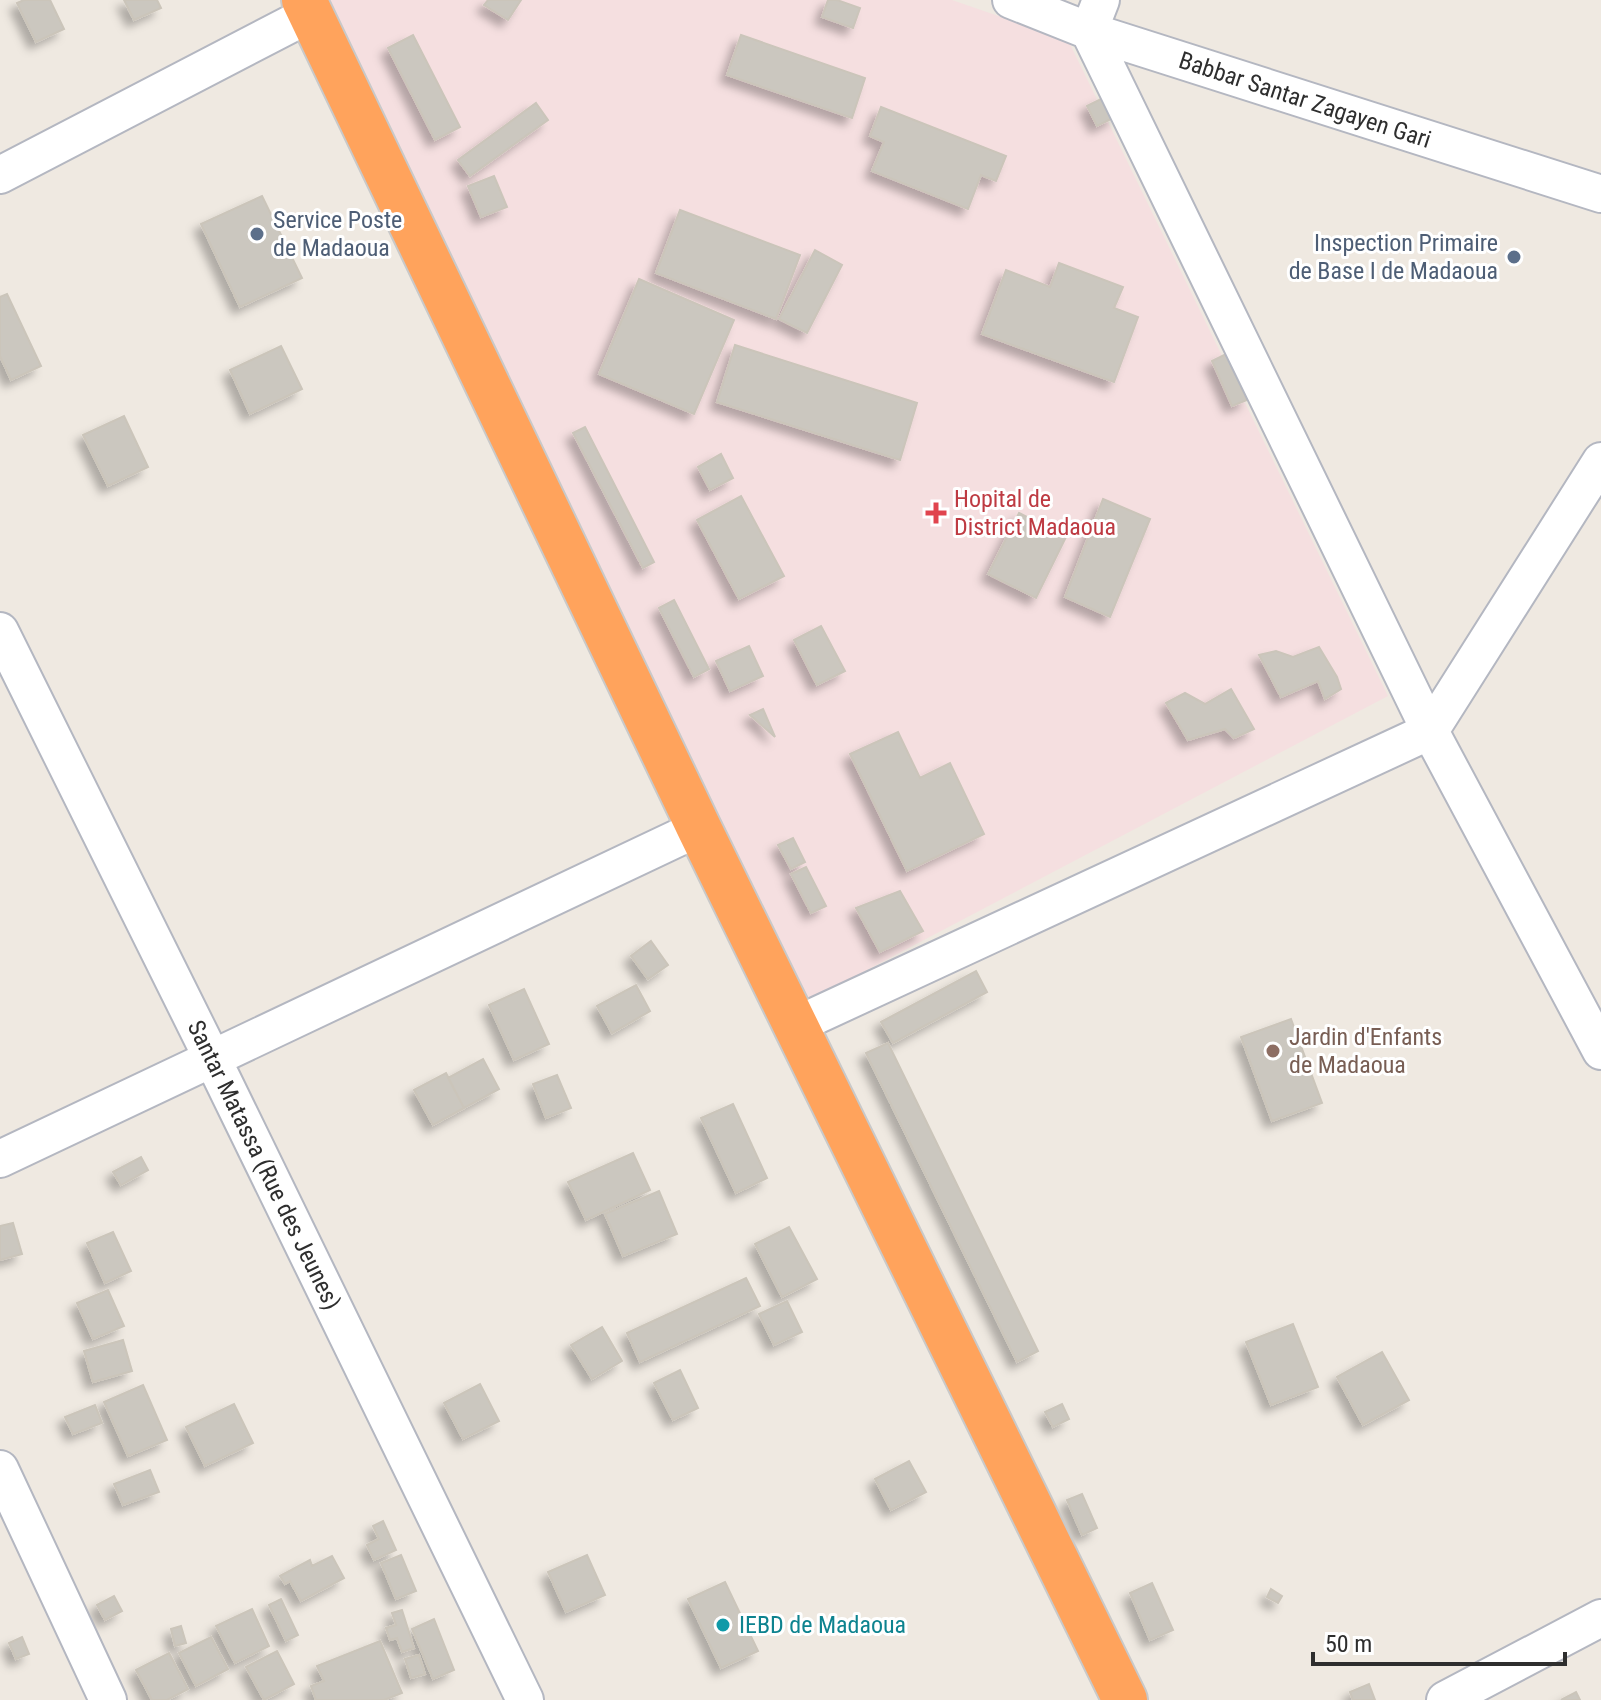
<svg xmlns="http://www.w3.org/2000/svg" width="1601" height="1700" font-family="'Roboto Condensed',sans-serif">
	<defs>
		<filter id="shadow"><feDropShadow dx="-7" dy="7" stdDeviation="4" flood-color="#0004"/></filter>
	</defs>
	<rect width="100%" height="100%" fill="#efe9e1"/>
	<path fill="#f5dfe0" d="M 321,0 L 952,0 L 1068,40 L 1388,696 L 808,1001 Z"/>
	<path fill="#cbc7bf" stroke="#cbc5ba" stroke-width="2" filter="url(#shadow)" d="M 24,0 L 50,0 L 64,29 L 36,42 L 17,3 Z
		M 124,0 L 157,0 L 161,8 L 134,20 Z
		M 488,0 L 521,0 L 508,20 L 484,5 Z
		M 828,0 L 837,0 L 860,8 L 853,28 L 822,17 Z
		M 413,35 L 460,127 L 435,140 L 388,48 Z
		M 741,35 L 865,78 L 852,118 L 727,75 Z
		M 1105,97 L 1115,117 L 1097,126 L 1087,106 Z
		M 536,103 L 548,120 L 470,176 L 458,160 Z
		M 881,107 L 1006,156 L 996,181 L 981,175 L 968,209 L 872,171 L 884,142 L 870,136 Z
		M 494,176 L 507,207 L 481,217 L 468,186 Z
		M 262,196 L 302,278 L 240,307 L 201,224 Z
		M 680,210 L 800,255 L 776,319 L 656,273 Z
		M 815,250 L 842,265 L 807,333 L 779,319 Z
		M 1059,263 L 1123,287 L 1114,308 L 1138,317 L 1114,382 L 982,334 L 1006,270 L 1050,287 Z
		M 639,279 L 734,320 L 694,414 L 599,374 Z
		M 7,294 L 41,366 L 11,380 L 0,356 L 0,297 Z
		M 735,345 L 917,403 L 900,460 L 717,402 Z
		M 281,346 L 302,389 L 250,414 L 230,370 Z
		M 1226,354 L 1247,400 L 1232,406 L 1212,361 Z
		M 124,416 L 148,467 L 108,486 L 83,435 Z
		M 585,427 L 654,562 L 643,568 L 573,433 Z
		M 721,454 L 733,478 L 710,490 L 698,467 Z
		M 741,496 L 784,576 L 739,599 L 697,520 Z
		M 1103,499 L 1150,519 L 1110,617 L 1065,597 Z
		M 1019,513 L 1066,537 L 1036,598 L 988,574 Z
		M 674,600 L 709,669 L 694,677 L 659,608 Z
		M 821,626 L 845,671 L 817,685 L 794,640 Z
		M 749,646 L 763,676 L 730,691 L 716,661 Z
		M 1319,647 L 1337,677 L 1341,689 L 1325,699 L 1318,681 L 1281,697 L 1259,655 L 1276,651 L 1293,657 Z
		M 1231,689 L 1254,729 L 1234,738 L 1225,729 L 1188,740 L 1166,703 L 1185,693 L 1205,704 Z
		M 763,709 L 775,737 L 750,715 Z
		M 898,732 L 920,778 L 950,763 L 984,834 L 907,871 L 850,754 Z
		M 793,838 L 805,862 L 791,869 L 778,845 Z
		M 806,867 L 826,906 L 811,913 L 791,874 Z
		M 900,891 L 923,931 L 880,952 L 856,908 Z
		M 651,941 L 668,965 L 648,979 L 631,956 Z
		M 976,971 L 987,992 L 893,1043 L 881,1022 Z
		M 636,985 L 650,1011 L 612,1033 L 597,1006 Z
		M 524,989 L 549,1044 L 514,1060 L 489,1005 Z
		M 1291,1019 L 1322,1103 L 1272,1121 L 1241,1037 Z
		M 888,1043 L 1038,1351 L 1017,1362 L 866,1053 Z
		M 483,1059 L 499,1089 L 464,1108 L 448,1078 Z
		M 446,1073 L 464,1108 L 433,1125 L 414,1090 Z
		M 557,1075 L 571,1108 L 546,1118 L 533,1084 Z
		M 733,1104 L 767,1178 L 736,1193 L 701,1118 Z
		M 633,1153 L 650,1190 L 586,1220 L 568,1182 Z
		M 141,1157 L 148,1170 L 121,1185 L 113,1172 Z
		M 659,1191 L 677,1234 L 623,1256 L 605,1214 Z
		M 13,1223 L 22,1254 L 0,1260 L 0,1226 Z
		M 789,1227 L 817,1279 L 782,1297 L 755,1244 Z
		M 113,1232 L 131,1271 L 105,1283 L 87,1243 Z
		M 746,1278 L 760,1306 L 640,1362 L 627,1333 Z
		M 108,1290 L 124,1326 L 93,1339 L 77,1303 Z
		M 787,1301 L 802,1332 L 774,1345 L 759,1314 Z
		M 1293,1324 L 1318,1387 L 1271,1405 L 1246,1342 Z
		M 602,1327 L 622,1361 L 592,1379 L 571,1345 Z
		M 123,1340 L 132,1371 L 93,1382 L 84,1351 Z
		M 1382,1352 L 1409,1400 L 1363,1425 L 1337,1377 Z
		M 680,1370 L 698,1408 L 673,1420 L 654,1383 Z
		M 480,1384 L 499,1421 L 463,1439 L 444,1403 Z
		M 143,1385 L 167,1440 L 128,1456 L 104,1402 Z
		M 234,1404 L 253,1443 L 205,1466 L 186,1427 Z
		M 1062,1404 L 1069,1419 L 1053,1427 L 1045,1412 Z
		M 95,1405 L 102,1423 L 73,1434 L 65,1417 Z
		M 909,1461 L 926,1492 L 891,1510 L 875,1479 Z
		M 150,1470 L 159,1492 L 123,1505 L 114,1484 Z
		M 1082,1494 L 1097,1528 L 1082,1535 L 1067,1500 Z
		M 383,1521 L 396,1550 L 374,1560 L 367,1545 L 379,1539 L 373,1526 Z
		M 401,1555 L 416,1591 L 396,1599 L 381,1563 Z
		M 587,1555 L 605,1595 L 566,1612 L 548,1572 Z
		M 332,1556 L 344,1578 L 301,1601 L 290,1581 L 285,1584 L 280,1576 L 310,1560 L 312,1566 Z
		M 725,1582 L 758,1651 L 721,1668 L 688,1599 Z
		M 1152,1583 L 1173,1630 L 1150,1640 L 1130,1593 Z
		M 1271,1589 L 1282,1596 L 1278,1603 L 1267,1597 Z
		M 114,1596 L 122,1611 L 105,1620 L 97,1605 Z
		M 281,1599 L 298,1635 L 286,1641 L 269,1605 Z
		M 252,1609 L 269,1646 L 235,1663 L 216,1626 Z
		M 402,1610 L 414,1648 L 402,1652 L 397,1638 L 390,1640 L 386,1628 L 396,1625 L 392,1613 Z
		M 434,1619 L 454,1670 L 433,1679 L 412,1629 Z
		M 181,1626 L 186,1643 L 175,1646 L 171,1629 Z
		M 22,1637 L 29,1654 L 16,1659 L 9,1643 Z
		M 211,1637 L 228,1669 L 196,1686 L 179,1653 Z
		M 380,1641 L 402,1693 L 384,1700 L 316,1700 L 311,1686 L 324,1681 L 317,1666 Z
		M 277,1651 L 294,1684 L 264,1700 L 246,1667 Z
		M 169,1653 L 188,1689 L 167,1700 L 152,1700 L 136,1670 Z
		M 419,1655 L 425,1674 L 411,1678 L 405,1659 Z
		M 1369,1684 L 1375,1700 L 1353,1700 L 1350,1692 Z
		M 1576,1692 L 1580,1700 L 1561,1700 Z"/>
	<g fill="none" stroke-linecap="round" stroke-linejoin="round">
		<g stroke="#b4b7c1" stroke-width="40">
			<path id="minor" d="M 1011,0 L 1089,31 L 1601,194
				M 1101,0 L 1089,31 L 1430,731 L 1601,1051
				M 0,175 L 310,14
				M 0,631 L 212,1058 L 525,1700
				M 796,1025 L 1430,731 L 1601,461
				M 0,1159 L 699,828
				M 0,1469 L 108,1700
				M 1445,1700 L 1601,1618"/>
		</g>
		<g stroke="#c9c9c9" stroke-width="48">
			<path id="highway" d="M 304,0 L 699,828 L 1125,1700"/>
		</g>
		<use href="#minor" stroke="#fff" stroke-width="36"/>
		<use href="#highway" stroke="#ffa35c" stroke-width="44"/>
	</g>
	<g fill="#5c6f8a" stroke="#fff" stroke-width="3">
		<circle cx="257" cy="234" r="8"/>
		<circle cx="1514" cy="257" r="8"/>
	</g>
	<path fill="#e0444e" stroke="#fff" stroke-width="3" d="M932 501h8v8h8v8h-8v8h-8v-8h-8v-8h8z"/>
	<circle fill="#8d6e63" stroke="#fff" stroke-width="3" cx="1273" cy="1051" r="8"/>
	<circle fill="#0f9aa8" stroke="#fff" stroke-width="3" cx="723" cy="1625" r="8"/>
	<g text-anchor="middle" stroke-width="6" stroke-linejoin="round" paint-order="stroke">
		<g font-size="24" fill="#2e2e2e" stroke="#fff">
			<text transform="translate(1305 100) rotate(18)" y="8">Babbar Santar Zagayen Gari</text>
			<text transform="translate(264 1165) rotate(64)" y="8">Santar Matassa (Rue des Jeunes)</text>
		</g>
		<g font-size="24" fill="#4e5e75" stroke="#fff" text-anchor="start">
			<text x="273" y="228">Service Poste<tspan x="273" dy="28">de Madaoua</tspan></text>
			<text x="1498" y="251" text-anchor="end">Inspection Primaire<tspan x="1498" dy="28">de Base I de Madaoua</tspan></text>
		</g>
		<g font-size="24" fill="#be3a42" stroke="#fff" text-anchor="start">
			<text x="954" y="507">Hopital de<tspan x="954" dy="28">District Madaoua</tspan></text>
		</g>
		<g font-size="24" fill="#785e54" stroke="#fff" text-anchor="start">
			<text x="1289" y="1045">Jardin d'Enfants<tspan x="1289" dy="28">de Madaoua</tspan></text>
		</g>
		<g font-size="24" fill="#0d838f" stroke="#fff" text-anchor="start">
			<text x="739" y="1633">IEBD de Madaoua</text>
		</g>
	</g>
	<path d="M1313 1652v12h252v-12" fill="none" stroke="#2e2e2e" stroke-width="4"/>
	<text x="1325" y="1652" font-size="24" fill="#2e2e2e" stroke="#ffffff" stroke-width="6" paint-order="stroke">50 m</text>
</svg>
